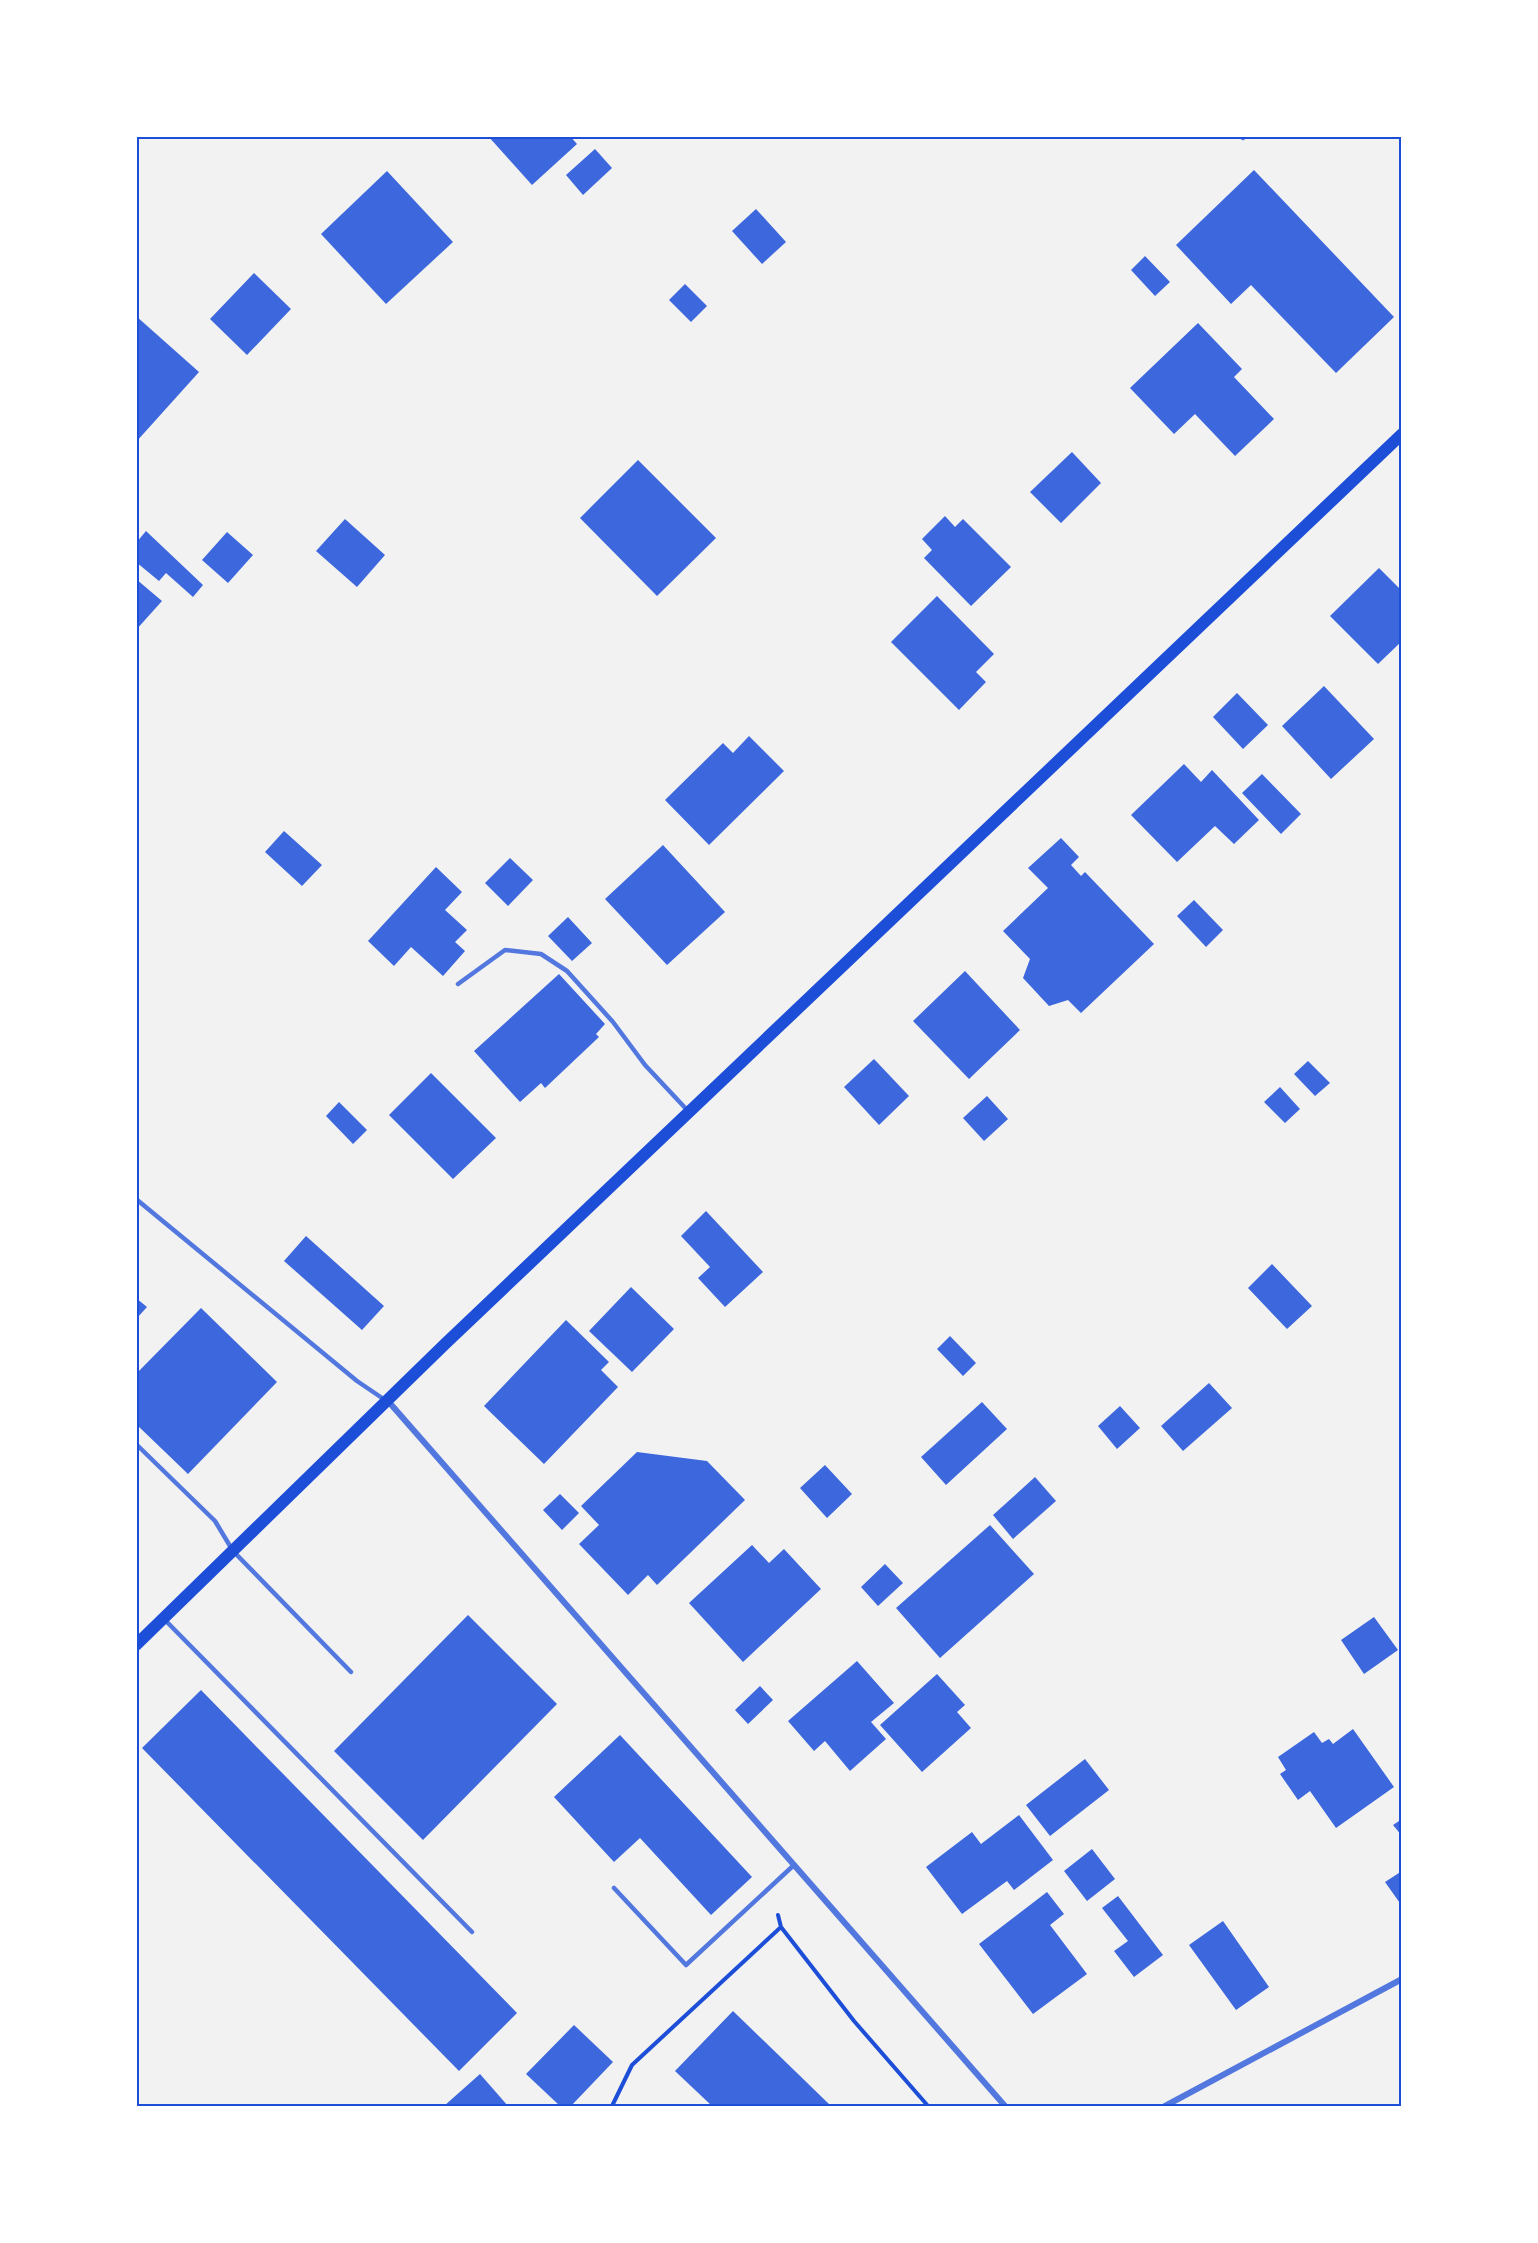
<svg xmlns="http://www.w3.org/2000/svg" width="1538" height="2243" font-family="Helvetica,sans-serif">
	<rect width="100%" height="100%" fill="#f2f2f2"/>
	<path fill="#3d67dc" d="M 488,136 L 570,136 L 577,144 L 532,185 Z
		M 595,149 L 612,168 L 583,195 L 566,175 Z
		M 1254,170 L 1394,317 L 1336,373 L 1251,285 L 1231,304 L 1176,245 Z
		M 387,171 L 453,242 L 386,304 L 321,234 Z
		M 756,209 L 786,242 L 762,264 L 732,231 Z
		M 1145,256 L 1170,282 L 1155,296 L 1131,270 Z
		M 254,273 L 291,309 L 247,355 L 210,319 Z
		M 685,284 L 707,306 L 691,322 L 669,300 Z
		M 136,316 L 199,372 L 136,442 Z
		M 1198,323 L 1242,369 L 1234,377 L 1274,419 L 1235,456 L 1195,414 L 1174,434 L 1130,388 Z
		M 1072,452 L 1101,483 L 1061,523 L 1030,492 Z
		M 638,460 L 716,538 L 657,596 L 580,518 Z
		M 945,516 L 955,527 L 963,519 L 1011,567 L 971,606 L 924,558 L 932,550 L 922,539 Z
		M 345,519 L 385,555 L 357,587 L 316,551 Z
		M 146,531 L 203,585 L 193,597 L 166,573 L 159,581 L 136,562 L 136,543 Z
		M 227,532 L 253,555 L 228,583 L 202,560 Z
		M 1379,568 L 1402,591 L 1402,641 L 1378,664 L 1330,616 Z
		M 136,579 L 162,601 L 136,630 Z
		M 937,596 L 994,654 L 976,672 L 986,682 L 959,710 L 891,642 Z
		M 1324,686 L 1374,739 L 1331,779 L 1282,726 Z
		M 1237,693 L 1268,725 L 1243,749 L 1213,717 Z
		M 749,736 L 784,771 L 709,845 L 665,800 L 723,743 L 733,753 Z
		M 1184,764 L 1201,782 L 1212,770 L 1259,820 L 1234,844 L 1215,826 L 1177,862 L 1131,815 Z
		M 1262,774 L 1301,814 L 1281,834 L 1242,793 Z
		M 284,831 L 322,865 L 302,886 L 265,852 Z
		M 1061,838 L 1079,857 L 1071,865 L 1081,876 L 1085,872 L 1154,944 L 1081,1013 L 1068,1000 L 1049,1006 L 1023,978 L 1030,959 L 1003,931 L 1048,888 L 1028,868 Z
		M 663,845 L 725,912 L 667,965 L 605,899 Z
		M 510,858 L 533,880 L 508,906 L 485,883 Z
		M 436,867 L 462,892 L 445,910 L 467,930 L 455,942 L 465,951 L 443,976 L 411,947 L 394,966 L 368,941 Z
		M 1194,900 L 1223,930 L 1206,947 L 1177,916 Z
		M 568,917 L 592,943 L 572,961 L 548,936 Z
		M 965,971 L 1020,1030 L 969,1079 L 913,1021 Z
		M 559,974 L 605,1024 L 596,1034 L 599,1037 L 545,1088 L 541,1083 L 520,1102 L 474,1051 Z
		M 874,1059 L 909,1096 L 879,1125 L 844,1087 Z
		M 1308,1061 L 1330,1083 L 1315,1096 L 1294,1074 Z
		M 431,1073 L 496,1138 L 453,1179 L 389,1115 Z
		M 1280,1087 L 1300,1109 L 1285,1123 L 1264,1102 Z
		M 987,1096 L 1008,1119 L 984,1141 L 963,1118 Z
		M 339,1102 L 367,1130 L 353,1144 L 326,1116 Z
		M 706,1211 L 763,1272 L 725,1307 L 698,1278 L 710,1267 L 681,1236 Z
		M 306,1236 L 384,1306 L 362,1330 L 284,1261 Z
		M 1272,1264 L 1312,1306 L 1287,1329 L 1248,1288 Z
		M 631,1287 L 674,1329 L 632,1372 L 589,1331 Z
		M 136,1298 L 147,1307 L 136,1319 Z
		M 201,1308 L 277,1382 L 188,1474 L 136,1424 L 136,1374 Z
		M 566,1320 L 609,1362 L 601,1370 L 618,1387 L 544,1464 L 484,1406 Z
		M 950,1336 L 976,1363 L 963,1376 L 937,1349 Z
		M 1209,1383 L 1232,1408 L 1183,1451 L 1161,1426 Z
		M 982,1402 L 1007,1429 L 946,1485 L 921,1457 Z
		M 1120,1406 L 1140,1428 L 1117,1449 L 1098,1426 Z
		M 637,1452 L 707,1461 L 745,1500 L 657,1585 L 648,1575 L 628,1595 L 579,1544 L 599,1525 L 581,1506 Z
		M 825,1465 L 852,1494 L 827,1518 L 800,1488 Z
		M 1035,1477 L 1056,1501 L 1013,1539 L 993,1515 Z
		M 560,1494 L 579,1513 L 562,1530 L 543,1510 Z
		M 990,1525 L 1034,1574 L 940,1658 L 896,1608 Z
		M 752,1545 L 769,1563 L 784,1549 L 821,1589 L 743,1662 L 689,1603 Z
		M 885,1564 L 903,1583 L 878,1606 L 861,1587 Z
		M 468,1615 L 557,1704 L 423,1840 L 334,1751 Z
		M 1374,1617 L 1398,1650 L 1364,1674 L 1341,1640 Z
		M 857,1661 L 894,1703 L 871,1722 L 886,1739 L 850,1771 L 825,1741 L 814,1751 L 788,1721 Z
		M 937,1674 L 965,1705 L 957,1712 L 971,1728 L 922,1772 L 880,1725 Z
		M 760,1686 L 773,1700 L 748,1724 L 735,1710 Z
		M 201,1690 L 517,2013 L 459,2071 L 142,1748 Z
		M 1353,1729 L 1394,1787 L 1336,1828 L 1310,1791 L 1298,1800 L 1280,1774 L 1286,1770 L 1278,1757 L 1314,1732 L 1322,1743 L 1329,1739 L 1333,1744 Z
		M 620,1735 L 752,1877 L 711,1915 L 640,1838 L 614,1862 L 554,1797 Z
		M 1085,1759 L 1109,1790 L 1050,1836 L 1026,1805 Z
		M 1019,1815 L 1053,1860 L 1014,1890 L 1007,1881 L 962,1914 L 926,1867 L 972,1832 L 981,1844 Z
		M 1402,1819 L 1402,1836 L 1393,1825 Z
		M 1092,1849 L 1115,1879 L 1087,1901 L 1064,1871 Z
		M 1402,1871 L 1402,1906 L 1385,1882 Z
		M 1047,1892 L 1064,1914 L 1050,1925 L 1087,1974 L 1033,2014 L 979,1944 Z
		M 1118,1896 L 1163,1955 L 1134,1977 L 1114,1951 L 1128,1941 L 1102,1908 Z
		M 1223,1921 L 1269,1987 L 1236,2010 L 1189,1945 Z
		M 733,2011 L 831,2106 L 712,2106 L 675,2071 Z
		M 574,2025 L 613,2062 L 571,2106 L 560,2106 L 526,2074 Z
		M 480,2074 L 508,2106 L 444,2106 Z"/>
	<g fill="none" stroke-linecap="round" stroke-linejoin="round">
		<path stroke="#1d4ed8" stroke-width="4" d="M 778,1915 L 781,1927 L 854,2021 L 928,2106
			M 612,2106 L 632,2065 L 781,1927"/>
		<path stroke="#5277de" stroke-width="4.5" d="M 1243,138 L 1244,136
			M 458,984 L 505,950 L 541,954 L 567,971 L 613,1022 L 645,1065 L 689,1112
			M 136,1199 L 357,1381 L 385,1400
			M 136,1444 L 215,1521 L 233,1551 L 351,1672
			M 164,1619 L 472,1932
			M 614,1888 L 686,1965 L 794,1865"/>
		<path stroke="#5277de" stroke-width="6" d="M 388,1401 L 1005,2106
			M 1165,2106 L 1402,1979"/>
		<path stroke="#1d4ed8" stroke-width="12" d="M 136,1645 L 445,1344 L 1402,434"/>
	</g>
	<rect width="1538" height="2243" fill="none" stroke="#ffffff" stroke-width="276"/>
	<rect x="138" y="138" width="1262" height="1967" fill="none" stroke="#1d4ed8" stroke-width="2"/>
</svg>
